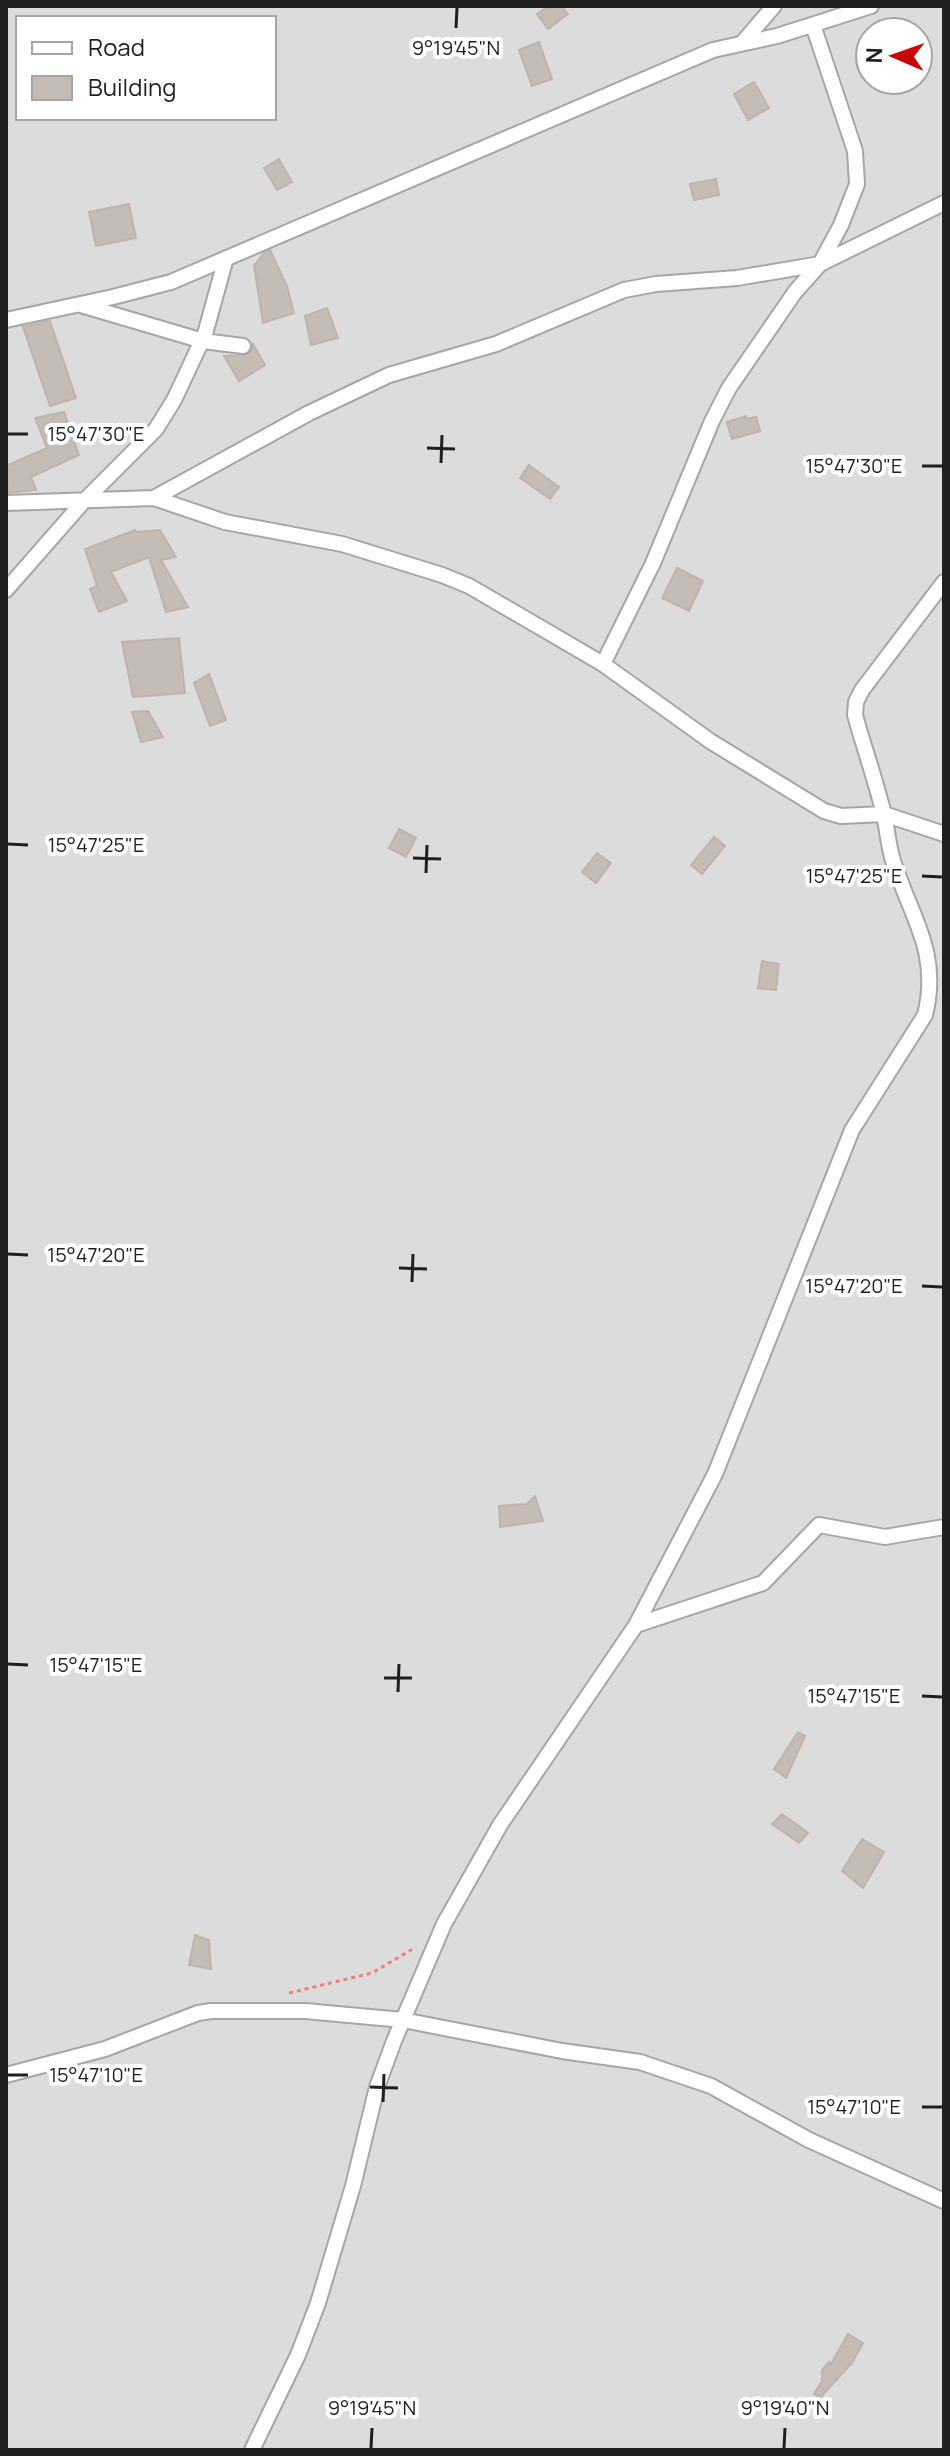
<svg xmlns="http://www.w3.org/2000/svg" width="950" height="2456" font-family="Manrope,sans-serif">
	<rect width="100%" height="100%" fill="#efece6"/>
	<path fill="#dddcdc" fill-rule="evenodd" d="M 6,6 L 944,6 L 944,2450 L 6,2450 ZM 18,18 L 274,18 L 274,118 L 18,118 ZM 870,32 L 918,32 L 918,80 L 870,80 Z"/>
	<path fill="#c4bcb5" stroke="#c1b3a9" stroke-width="2" d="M 549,6 L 562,6 L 568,14 L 548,29 L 537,14 Z
		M 539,42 L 552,79 L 532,86 L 519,50 Z
		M 754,82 L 769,108 L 748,120 L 734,94 Z
		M 279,159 L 292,182 L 277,190 L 264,168 Z
		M 716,179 L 719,195 L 694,200 L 690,184 Z
		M 129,204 L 136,238 L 96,246 L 89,212 Z
		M 270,250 L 287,286 L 294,313 L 263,323 L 254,266 L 263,254 Z
		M 327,308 L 338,338 L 311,345 L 305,316 Z
		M 50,321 L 76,398 L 50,406 L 23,327 Z
		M 253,344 L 265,365 L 239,381 L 224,356 L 246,355 L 251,351 Z
		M 64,412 L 79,455 L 31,477 L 36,490 L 8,493 L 6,466 L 47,448 L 35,418 Z
		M 746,416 L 747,419 L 756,417 L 760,431 L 732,439 L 727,422 Z
		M 529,465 L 559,487 L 550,499 L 520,478 Z
		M 135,530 L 136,532 L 160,530 L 176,557 L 161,560 L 188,607 L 166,612 L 149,557 L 111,572 L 127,601 L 99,612 L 90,589 L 97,586 L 85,549 Z
		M 677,568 L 703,581 L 689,611 L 662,598 Z
		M 179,638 L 185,693 L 133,697 L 122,642 Z
		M 209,674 L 226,720 L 210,726 L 194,683 Z
		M 148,711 L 163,737 L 141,742 L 132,712 Z
		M 399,829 L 416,838 L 406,857 L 389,848 Z
		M 714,837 L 725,846 L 702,874 L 691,865 Z
		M 597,853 L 611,863 L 596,883 L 582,872 Z
		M 762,961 L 779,964 L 776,990 L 758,988 Z
		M 535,1496 L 543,1521 L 500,1527 L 499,1506 L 527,1504 Z
		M 798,1732 L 805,1736 L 786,1778 L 774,1769 Z
		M 782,1814 L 808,1833 L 799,1843 L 772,1824 Z
		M 862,1839 L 884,1852 L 863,1888 L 842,1871 Z
		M 195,1935 L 209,1940 L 211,1969 L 189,1965 Z
		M 848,2334 L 863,2343 L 852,2363 L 820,2398 L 814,2394 L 822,2381 L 822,2370 L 829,2362 L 831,2364 Z"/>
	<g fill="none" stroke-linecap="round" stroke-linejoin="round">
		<g stroke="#a6a6a6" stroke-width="18">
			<path id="street" d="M 743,42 L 774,6
				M 81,305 L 203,341 L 243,346
				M 6,320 L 113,297 L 171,282 L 713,50 L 777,36 L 871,6
				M 154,498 L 309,413 L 389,375 L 496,344 L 624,290 L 656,284 L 737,278 L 820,264 L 944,203
				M 6,503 L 154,498 L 225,522 L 342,544 L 442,575 L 469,586 L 603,664 L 710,741 L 824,811 L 841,816 L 884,814 L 944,834
				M 6,590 L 84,501 L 156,429 L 174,400 L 205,334 L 226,258
				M 603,664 L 653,563 L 712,421 L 729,388 L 795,292 L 820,264 L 841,225 L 857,184 L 855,151 L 813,25
				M 636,1625 L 763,1583 L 819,1525 L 885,1537 L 944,1527
				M 6,2075 L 105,2049 L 198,2013 L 211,2011 L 305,2011 L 403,2020 L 562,2051 L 640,2062 L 711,2086 L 809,2140 L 944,2201
				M 252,2450 L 298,2355 L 318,2303 L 353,2186 L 377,2087 L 394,2041 L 444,1924 L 500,1825 L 636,1625 L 715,1474 L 852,1130 L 925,1015 C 941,950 909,915 892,857 C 888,843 887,828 884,815 C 876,781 864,748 855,715 L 856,702 L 862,690 L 944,582"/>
		</g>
		<path stroke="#f47f72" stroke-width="3" stroke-dasharray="4 4" stroke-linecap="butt" d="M 289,1993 L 372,1973 L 416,1947"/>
		<use href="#street" stroke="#fff" stroke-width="14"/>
	</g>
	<path fill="none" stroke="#1f1f1f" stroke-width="3" d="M 456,28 L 457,8M 8,434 L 28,434M 427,448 L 455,449M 441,463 L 442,435M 922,466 L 942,466M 8,844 L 28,845M 413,858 L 441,859M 426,873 L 427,845M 922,876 L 942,877M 8,1254 L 28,1255M 399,1268 L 427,1269M 412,1282 L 413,1254M 922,1286 L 942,1287M 8,1664 L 28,1665M 384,1678 L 412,1678M 398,1692 L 399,1664M 922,1696 L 942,1697M 8,2075 L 28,2075M 370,2087 L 398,2088M 383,2102 L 384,2074M 922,2107 L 942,2107M 371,2448 L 372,2428M 784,2448 L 785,2428"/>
	<g font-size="20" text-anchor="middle" fill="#1f1f1f" stroke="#fff" stroke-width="8" stroke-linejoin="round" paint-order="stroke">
		<text x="456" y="55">9°19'45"N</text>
		<text x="96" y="441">15°47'30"E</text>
		<text x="854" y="473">15°47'30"E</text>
		<text x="96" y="852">15°47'25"E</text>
		<text x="854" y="883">15°47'25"E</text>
		<text x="96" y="1262">15°47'20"E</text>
		<text x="854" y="1293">15°47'20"E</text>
		<text x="96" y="1672">15°47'15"E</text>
		<text x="854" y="1703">15°47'15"E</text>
		<text x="96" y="2082">15°47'10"E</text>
		<text x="854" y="2114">15°47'10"E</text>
		<text x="372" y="2415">9°19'45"N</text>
		<text x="785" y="2415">9°19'40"N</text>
	</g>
	<rect width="950" height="2456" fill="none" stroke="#1f1f1f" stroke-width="16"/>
	<rect x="16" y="16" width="260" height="104" fill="#ffffff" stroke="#a5a5a5" stroke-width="2"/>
	<rect x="32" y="42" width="40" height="12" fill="#ffffff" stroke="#a5a5a5" stroke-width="2"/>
	<text x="88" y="56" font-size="24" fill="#1f1f1f">Road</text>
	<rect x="32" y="76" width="40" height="24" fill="#c4bcb5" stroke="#a5a5a5" stroke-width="2"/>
	<text x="88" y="96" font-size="24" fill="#1f1f1f">Building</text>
	<g transform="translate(894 56) rotate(272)"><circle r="38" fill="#ffffff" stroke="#a5a5a5" stroke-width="2"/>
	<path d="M0-6L14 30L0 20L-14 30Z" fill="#c60809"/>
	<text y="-12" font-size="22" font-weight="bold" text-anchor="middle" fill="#1f1f1f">N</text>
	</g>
</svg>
